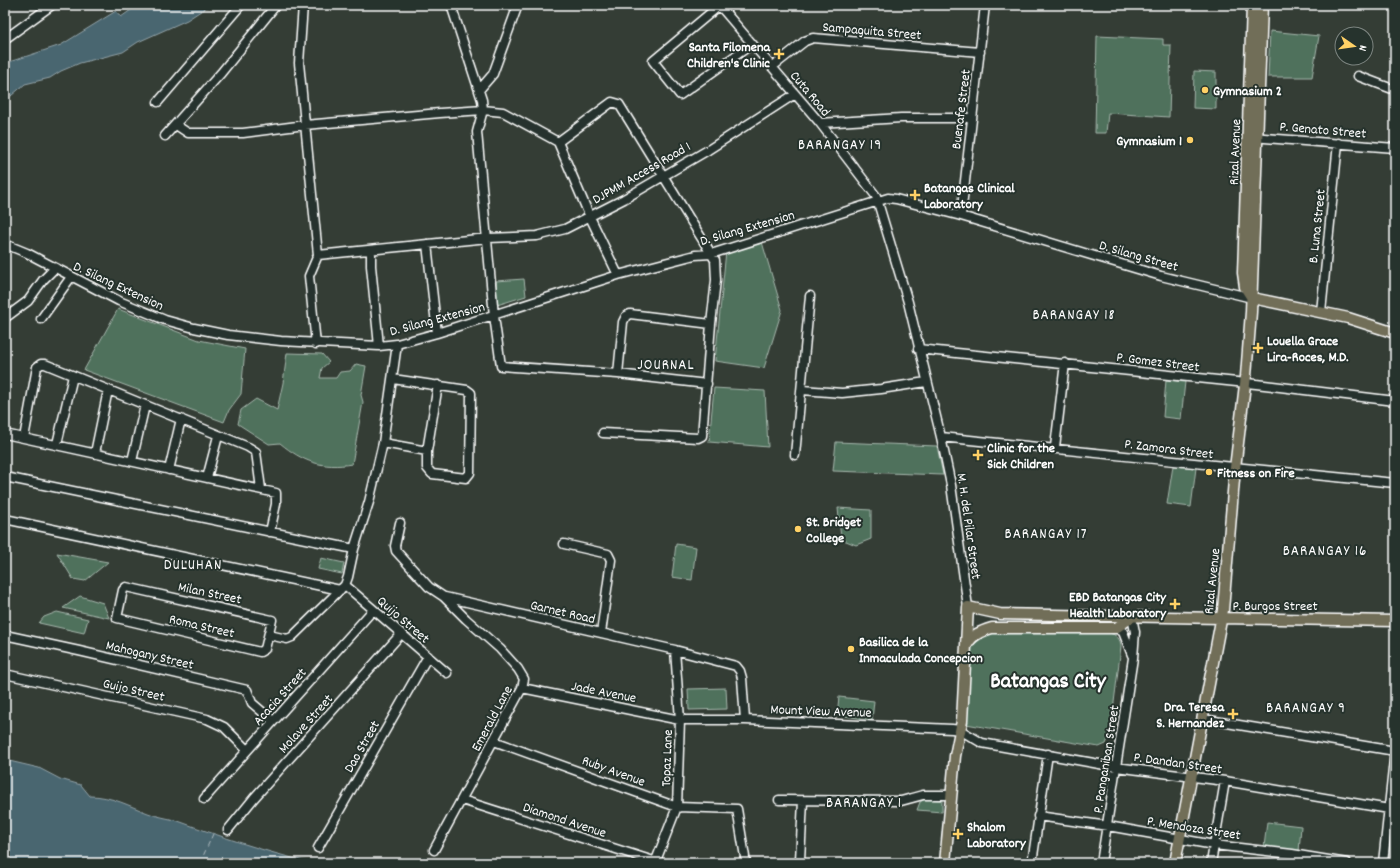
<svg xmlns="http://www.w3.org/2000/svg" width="1400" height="868" font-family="Dekko,sans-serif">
	<rect width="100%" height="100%" fill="#343d35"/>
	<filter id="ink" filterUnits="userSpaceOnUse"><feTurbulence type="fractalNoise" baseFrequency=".025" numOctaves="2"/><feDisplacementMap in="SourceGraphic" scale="8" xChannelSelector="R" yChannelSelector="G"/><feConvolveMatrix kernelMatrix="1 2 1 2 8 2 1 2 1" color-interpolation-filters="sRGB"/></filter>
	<g filter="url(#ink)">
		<path fill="#4f715c" stroke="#a7b8ae" d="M 1270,31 L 1319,36 L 1312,77 L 1268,77 Z
			M 1097,36 L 1163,39 L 1163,45 L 1171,45 L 1169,117 L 1108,113 L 1106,133 L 1095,133 Z
			M 1194,71 L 1216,72 L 1216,109 L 1193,108 Z
			M 762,242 L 782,310 L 764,368 L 715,361 L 726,251 Z
			M 524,279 L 526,296 L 497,305 L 496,281 Z
			M 118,309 L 199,340 L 245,349 L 241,394 L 229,410 L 224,422 L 84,370 Z
			M 287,353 L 322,354 L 329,362 L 322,368 L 320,378 L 336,378 L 340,372 L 350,371 L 356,364 L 366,366 L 361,395 L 363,402 L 352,464 C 322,469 303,462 280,443 L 269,444 L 238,424 L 241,410 L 256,399 L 277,410 L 283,383 Z
			M 1166,380 L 1185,382 L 1181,419 L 1163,417 Z
			M 714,388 L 765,391 L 768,447 L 709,442 Z
			M 836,442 L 937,446 L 943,475 L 833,471 Z
			M 1173,466 L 1196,468 L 1191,507 L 1167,504 Z
			M 838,508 L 871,510 L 871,539 L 856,545 L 841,539 Z
			M 676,544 L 696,547 L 692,580 L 672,577 Z
			M 57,553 L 108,562 L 85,581 L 73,579 Z
			M 321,558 L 344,563 L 342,574 L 318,569 Z
			M 80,596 L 103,603 L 109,618 L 63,608 Z
			M 57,612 L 88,619 L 84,633 L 39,623 L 44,617 Z
			M 990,633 L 1108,633 C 1116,634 1121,639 1121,647 L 1110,734 L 1106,744 L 1099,747 L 966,724 L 972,645 L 977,638 Z
			M 726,688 L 727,709 L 689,710 L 688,689 Z
			M 839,697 L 874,701 L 872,720 L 837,715 Z
			M 925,799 L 942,800 L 942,812 L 917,810 L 920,802 Z
			M 1267,822 L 1301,826 L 1299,852 L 1264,847 Z"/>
		<path fill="#4a6670" stroke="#92a3a9" d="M 138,5 L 210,5 L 187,20 L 138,42 L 123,52 L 80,63 L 61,71 L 50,78 L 25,84 L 5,101 L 5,66 L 9,62 L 61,45 L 116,11 L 121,17 Z
			M 5,760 L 39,768 L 60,779 L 81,785 L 90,796 C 112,796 129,806 148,813 C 158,817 168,818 178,821 C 222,837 266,852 312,863 L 5,863 Z"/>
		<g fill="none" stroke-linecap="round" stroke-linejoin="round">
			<path stroke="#aebabf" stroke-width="1" stroke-dasharray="5 4" stroke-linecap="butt" d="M 200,863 L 213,834"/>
			<g stroke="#fff" stroke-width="11">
				<path id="minor" d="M 303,5 L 299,63 L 318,255 L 488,238 L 537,236 L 565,229 L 624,199 L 708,150 L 795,94
					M 451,5 L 482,100 L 483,110 L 477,132 L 494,316 L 501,366 L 618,374 L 707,384
					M 719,5 L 820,123 L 876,196 L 908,302 L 941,437 L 951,485 L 968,607
					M 720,5 L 653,61 L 680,95 L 752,44
					M 5,39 L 52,5
					M 772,67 L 805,41 L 813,38 L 980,52
					M 1358,76 L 1395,90
					M 480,89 L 493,74 L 518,5
					M 158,102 L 241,5
					M 820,123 L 901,118 L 972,118
					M 176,125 L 188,133 L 243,133 L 305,125 L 440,113 L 483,110 L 503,112 L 558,142 L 590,217 L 618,275
					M 165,136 L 221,73 L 276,5
					M 1252,137 L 1395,148
					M 558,142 L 612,102 L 619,104 L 715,260 L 716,280 L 711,324 L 702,436 L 698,438 L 603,433
					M 961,216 L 985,5
					M 5,244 L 27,253 L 119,301 L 165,320 L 194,328 L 228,335 L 281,341 L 379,346 L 397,344 L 437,333 L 618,275 L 695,255 L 711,254 L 888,198 L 896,199 L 961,216 L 1161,276 L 1252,298
					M 427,244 L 437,333
					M 371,250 L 371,266 L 379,346
					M 1321,312 L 1338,143
					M 5,318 L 28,301 L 43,280 L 54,269
					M 41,319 L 71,277
					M 316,344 L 309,276 L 318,255
					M 918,349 L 1256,384 L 1395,401
					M 618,374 L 623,322 L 626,316 L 630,314 L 711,324
					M 393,379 L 467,390 L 471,393 L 470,473 L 466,478 L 432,474 L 427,468 L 427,451 L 438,385
					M 802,390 L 842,393 L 881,389 L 926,382
					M 5,434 L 276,493 L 276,504 L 270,532
					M 941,437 C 1092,452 1244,469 1395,483
					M 24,438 L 37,367 L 41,364 L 45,364 L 248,447 L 256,452 L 261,489
					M 383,443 L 427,451
					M 57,444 L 73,376
					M 1055,447 L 1065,363
					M 95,453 L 108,390
					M 795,455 L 810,296
					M 132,461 L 145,405
					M 169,470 L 181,419
					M 5,477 L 354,549
					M 207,478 L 218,436
					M 5,519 L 340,590
					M 400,523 L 395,546 L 396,551 L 429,587 L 444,597 L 466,619 L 500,649 L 518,669 L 524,679 L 522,688 L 434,850
					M 564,544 L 608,554 L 611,560 L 601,633
					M 345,585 L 447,673
					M 126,587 L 272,620 L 265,649 L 260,652 L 117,618 L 123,590 Z
					M 445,597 L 675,650 L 736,666 L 740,671 L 742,678 L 745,720
					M 1116,628 L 1123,632 L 1132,655
					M 5,635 L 79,651 L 247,690 L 252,703 L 273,721
					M 269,635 L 287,639 L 292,637 L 345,585 L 348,577 L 354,549 L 369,502 L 383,443 L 397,344
					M 5,674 L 207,719 L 224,727 L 247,750
					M 522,688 L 680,720 L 745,720 L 952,729 L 960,730 L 982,743 L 1116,767 L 1225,781 L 1395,810
					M 1203,719 L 1395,751
					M 494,741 L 677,807 L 737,809 L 746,863
					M 204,799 L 373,610
					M 462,800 L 660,863
					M 779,800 L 901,801 L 923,795 L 951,795
					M 1038,816 L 1108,826 L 1214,845 L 1292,854 L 1347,863
					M 228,830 L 254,798 L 401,634
					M 318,848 L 428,656
					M 800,860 L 803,801
					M 655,863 L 677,807 L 680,720 L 675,650
					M 1032,863 L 1048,754
					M 1101,863 L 1133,658 L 1135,632 L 1132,617
					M 1211,863 L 1225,781
					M 1383,863 L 1395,750"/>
			</g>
			<g stroke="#fff" stroke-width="13">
				<path id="major" d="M 1252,298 L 1245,287 L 1243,273 L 1252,5
					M 1252,298 L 1348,318 L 1395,333
					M 967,645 C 971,635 982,631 992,628 L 1116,628 L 1132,617
					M 945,863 L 955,756 L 962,721 L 968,607 L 1000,614 L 1395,621
					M 1175,863 L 1223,610 L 1235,468 L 1246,376 L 1251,312 L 1262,5"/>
			</g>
			<use href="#minor" stroke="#26332d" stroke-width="8"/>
			<use href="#major" stroke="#716e59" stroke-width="10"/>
		</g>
	</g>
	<g fill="#ffd166" stroke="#26332d" stroke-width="1.5">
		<path d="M777 48h4v4h4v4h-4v4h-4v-4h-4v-4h4z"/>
		<circle cx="1205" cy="90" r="4"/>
		<circle cx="1190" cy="140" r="4"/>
		<path d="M913 189h4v4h4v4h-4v4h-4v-4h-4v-4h4z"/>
		<path d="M1256 342h4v4h4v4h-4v4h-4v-4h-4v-4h4z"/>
		<path d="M976 449h4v4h4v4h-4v4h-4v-4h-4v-4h4z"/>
		<circle cx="1209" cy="472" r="4"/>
		<circle cx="798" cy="529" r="4"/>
		<path d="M1173 598h4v4h4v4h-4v4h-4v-4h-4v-4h4z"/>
		<circle cx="851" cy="649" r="4"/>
		<path d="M1231 708h4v4h4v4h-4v4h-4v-4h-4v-4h4z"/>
		<path d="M956 828h4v4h4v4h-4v4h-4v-4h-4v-4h4z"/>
	</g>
	<g text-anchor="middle" stroke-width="4" stroke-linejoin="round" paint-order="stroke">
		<g font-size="14" fill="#fff" stroke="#26332d">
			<text transform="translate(872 30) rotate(5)" y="5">Sampaguita Street</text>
			<text transform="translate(811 93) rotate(50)" y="5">Cuta Road</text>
			<text transform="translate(960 109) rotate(-83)" y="5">Buenafe Street</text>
			<text transform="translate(1323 129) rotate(5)" y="5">P. Genato Street</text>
			<text transform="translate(1234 152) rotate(-88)" y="5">Rizal Avenue</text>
			<text transform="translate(641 172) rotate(-30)" y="5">DJPMM Access Road 1</text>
			<text transform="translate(1316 226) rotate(-84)" y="5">B. Luna Street</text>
			<text transform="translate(747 227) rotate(-16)" y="5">D. Silang Extension</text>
			<text transform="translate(1139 255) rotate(16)" y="5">D. Silang Street</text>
			<text transform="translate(119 285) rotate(25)" y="5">D. Silang Extension</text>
			<text transform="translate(437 318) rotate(-15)" y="5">D. Silang Extension</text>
			<text transform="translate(1158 361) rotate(7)" y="5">P. Gomez Street</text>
			<text transform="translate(1169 448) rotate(7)" y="5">P. Zamora Street</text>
			<text transform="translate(970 526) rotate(82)" y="5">M. H. del Pilar Street</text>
			<text transform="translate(1211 581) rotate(-84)" y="5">Rizal Avenue</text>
			<text transform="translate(210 592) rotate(12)" y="5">Milan Street</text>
			<text x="1275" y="610">P. Burgos Street</text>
			<text transform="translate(563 611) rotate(13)" y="5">Garnet Road</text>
			<text transform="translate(404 619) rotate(41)" y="5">Quijo Street</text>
			<text transform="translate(202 625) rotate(13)" y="5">Roma Street</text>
			<text transform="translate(150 654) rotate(13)" y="5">Mahogany Street</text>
			<text transform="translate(134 689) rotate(13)" y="5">Guijo Street</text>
			<text transform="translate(604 691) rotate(11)" y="5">Jade Avenue</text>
			<text transform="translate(279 696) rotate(-48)" y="5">Acacia Street</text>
			<text transform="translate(821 710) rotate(2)" y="5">Mount View Avenue</text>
			<text transform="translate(491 718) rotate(-62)" y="5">Emerald Lane</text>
			<text transform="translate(305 723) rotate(-48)" y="5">Molave Street</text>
			<text transform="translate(361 746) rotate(-60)" y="5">Dao Street</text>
			<text transform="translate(666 758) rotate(-88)" y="5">Topaz Lane</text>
			<text transform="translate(1105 759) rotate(-81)" y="5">P. Panganiban Street</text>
			<text transform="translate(1178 762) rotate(8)" y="5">P. Dandan Street</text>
			<text transform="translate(614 770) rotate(20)" y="5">Ruby Avenue</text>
			<text transform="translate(565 819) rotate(18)" y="5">Diamond Avenue</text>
			<text transform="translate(1194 827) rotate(9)" y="5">P. Mendoza Street</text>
		</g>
		<g font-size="14" font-weight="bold" fill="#fff" stroke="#26332d" text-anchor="start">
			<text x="770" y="51" text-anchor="end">Santa Filomena<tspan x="770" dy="16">Children's Clinic</tspan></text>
			<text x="1213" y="95">Gymnasium 2</text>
			<text x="1182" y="145" text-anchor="end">Gymnasium 1</text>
			<text x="924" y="192">Batangas Clinical<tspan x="924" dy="16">Laboratory</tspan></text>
			<text x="1267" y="345">Louella Grace<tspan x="1267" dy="16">Lira-Roces, M.D.</tspan></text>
			<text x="987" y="452">Clinic for the<tspan x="987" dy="16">Sick Children</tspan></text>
			<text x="1217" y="477">Fitness on Fire</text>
			<text x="806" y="526">St. Bridget<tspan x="806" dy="16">College</tspan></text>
			<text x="1166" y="601" text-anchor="end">EBD Batangas City<tspan x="1166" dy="16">Health Laboratory</tspan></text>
			<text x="859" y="646">Basilica de la<tspan x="859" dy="16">Inmaculada Concepcion</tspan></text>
			<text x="1224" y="711" text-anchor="end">Dra. Teresa<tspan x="1224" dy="16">S. Hernandez</tspan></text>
			<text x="967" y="831">Shalom<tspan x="967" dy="16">Laboratory</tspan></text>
		</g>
		<g font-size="15" letter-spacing="1" fill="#fff" stroke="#26332d">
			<text x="840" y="149">BARANGAY 19</text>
			<text x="1074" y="319">BARANGAY 18</text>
			<text x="666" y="369">JOURNAL</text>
			<text x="1046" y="538">BARANGAY 17</text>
			<text x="1325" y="555">BARANGAY 16</text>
			<text x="193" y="569">DULUHAN</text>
			<text x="1306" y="712">BARANGAY 9</text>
			<text x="864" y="807">BARANGAY 1</text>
		</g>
		<g font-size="22" font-weight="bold" fill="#fff" stroke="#26332d">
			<text x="1048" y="687">Batangas City</text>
		</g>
	</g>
	<rect width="1400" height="868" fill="none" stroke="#26332d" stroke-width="20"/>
	<rect x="10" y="10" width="1380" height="848" fill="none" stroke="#fff" stroke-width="1.5" filter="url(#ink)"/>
	<g transform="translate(1354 46) rotate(103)"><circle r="19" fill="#26332d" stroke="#7d8581"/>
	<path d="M0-3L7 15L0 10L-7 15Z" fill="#ffd166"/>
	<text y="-6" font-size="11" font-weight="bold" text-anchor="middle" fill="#ffffff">N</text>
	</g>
</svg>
